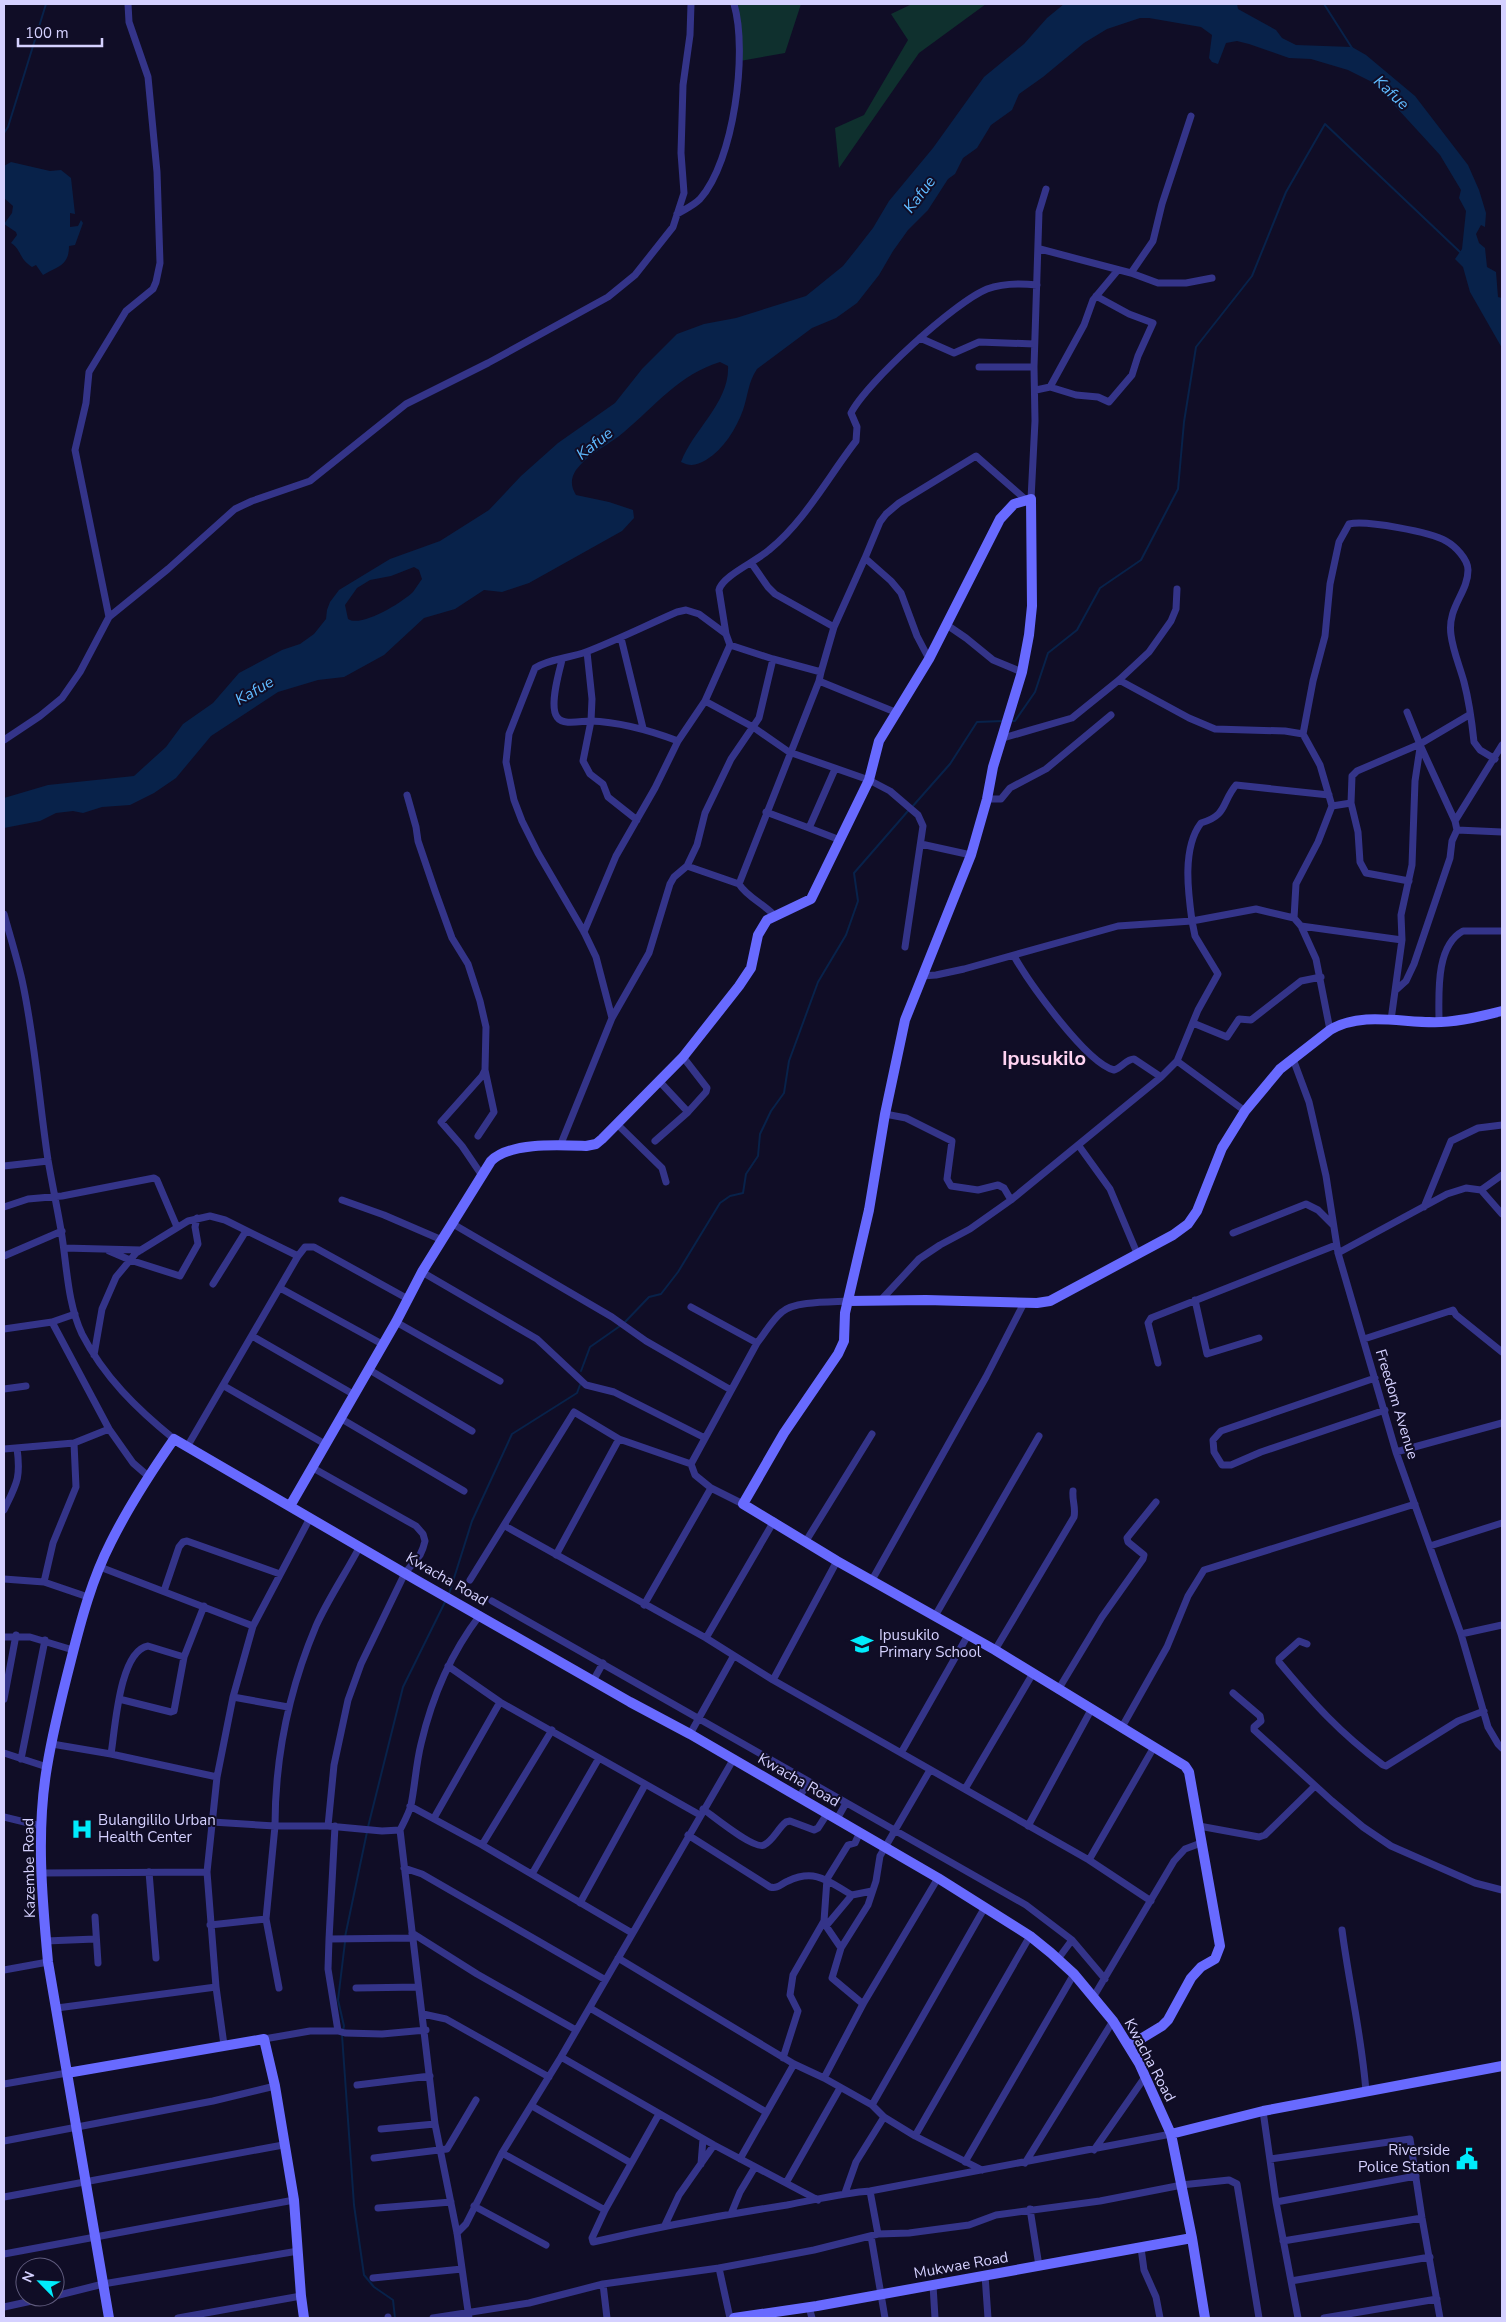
<svg xmlns="http://www.w3.org/2000/svg" width="1506" height="2322" font-family="'Nunito Sans',sans-serif">
	<rect width="100%" height="100%" fill="#100d26"/>
	<path fill="#0f302e" d="M 734,4 L 801,4 L 785,53 L 740,61 Z
		M 912,4 L 986,4 L 919,53 L 839,168 L 835,128 L 864,115 L 908,40 L 891,14 Z"/>
	<path fill="#08224a" fill-rule="evenodd" d="M 1064,4 L 1237,4 L 1238,9 L 1276,30 L 1282,38 L 1296,45 L 1352,47 L 1366,55 L 1415,96 L 1468,165 L 1479,190 L 1486,213 L 1485,227 L 1481,225 L 1476,234 L 1479,243 L 1485,248 L 1487,267 L 1496,272 L 1498,297 L 1502,298 L 1502,348 L 1470,292 L 1463,267 L 1455,259 L 1462,249 L 1466,211 L 1459,198 L 1461,190 L 1440,155 L 1374,83 L 1348,70 L 1311,59 L 1289,58 L 1249,44 L 1237,41 L 1226,43 L 1218,64 L 1212,62 L 1209,58 L 1212,35 L 1201,27 L 1149,18 L 1140,18 L 1107,29 L 1084,43 L 1043,77 L 1019,94 L 1012,110 L 991,125 L 977,148 L 963,158 L 955,174 L 948,179 L 928,210 L 908,230 L 893,251 L 879,275 L 857,303 L 836,318 L 812,328 L 757,369 C 748,382 748,396 743,410 C 736,429 724,449 706,460 C 697,465 691,467 681,462 C 693,430 730,402 728,366 L 720,362 C 680,374 655,406 624,432 C 609,445 589,453 576,470 C 570,479 571,487 576,495 L 609,502 L 633,510 L 634,518 L 622,531 L 529,583 L 502,592 L 484,590 L 455,609 L 424,618 L 384,655 L 344,677 L 318,680 L 278,692 L 211,736 L 176,778 L 154,793 L 130,805 L 102,807 L 83,813 L 73,811 L 56,813 L 40,821 L 4,828 L 4,798 L 48,785 L 134,776 L 166,747 L 183,724 L 213,703 L 239,673 L 282,650 L 300,644 L 314,634 L 326,619 L 327,610 L 330,602 L 339,590 L 390,559 L 440,541 L 489,510 L 521,476 L 558,443 L 615,403 L 642,369 L 677,334 L 704,324 L 736,318 L 806,296 L 843,266 L 855,251 L 873,228 L 889,201 L 933,148 L 984,77 L 1024,44 L 1047,18 ZM 414,567 L 419,570 L 422,579 C 419,583 416,588 413,592 C 403,602 361,628 348,619 L 345,605 L 357,588 L 370,580 L 391,576 Z
		M 11,162 L 50,171 L 61,170 L 71,178 L 75,214 L 70,213 L 70,227 L 78,226 L 81,220 L 83,223 L 75,245 L 69,246 C 69,266 58,266 43,275 L 36,265 L 32,267 C 18,258 22,250 11,243 L 17,235 L 16,232 L 4,224 L 12,213 L 13,206 L 4,198 L 4,166 Z"/>
	<g fill="none" stroke-linecap="round" stroke-linejoin="round">
		<path stroke="#08224a" stroke-width="2" d="M 1324,4 L 1352,48
			M 4,133 L 8,127 L 46,4
			M 1010,721 L 1015,721 L 1035,692 L 1048,653 L 1077,630 L 1100,588 L 1141,560 L 1178,489 L 1184,422 L 1196,347 L 1252,276 L 1286,192 L 1325,124 L 1460,252
			M 912,807 L 950,764 L 977,722 L 1003,721
			M 625,1322 L 649,1297 L 661,1294 L 678,1272 L 720,1203 L 730,1196 L 743,1193 L 746,1174 L 758,1156 L 760,1134 L 771,1111 L 784,1093 L 789,1061 L 818,982 L 846,935 L 858,901 L 854,873 L 908,811
			M 581,1371 L 590,1347 L 620,1326
			M 449,1594 L 472,1521 L 512,1434 L 577,1393 L 580,1385
			M 368,1827 L 403,1687 L 446,1600
			M 345,1937 L 367,1832
			M 343,2031 L 344,2026 L 338,2000 L 345,1942
			M 342,2035 L 354,2205 L 364,2275 L 374,2287 L 393,2300 L 395,2318"/>
		<path stroke="#343489" stroke-width="7" d="M 677,214 C 685,209 693,206 700,199 C 734,161 748,52 734,4
			M 1040,249 L 1131,273 L 1158,283 L 1186,283 L 1212,278
			M 1131,273 L 1153,241 L 1162,204 L 1191,116
			M 920,338 L 954,353 L 979,342 L 1034,344
			M 979,367 L 1034,367
			M 1050,387 L 1084,325 L 1093,300 L 1118,270
			M 1036,390 L 1050,387 L 1076,395 L 1098,397 L 1109,402 L 1132,375 L 1138,356 L 1153,323 L 1129,314 L 1096,296
			M 1031,499 L 1035,421 L 1034,367 L 1039,212 L 1046,189
			M 752,564 L 768,587 L 775,594 L 834,627
			M 109,617 L 168,569 L 235,509 L 252,501 L 310,481 L 406,404 L 488,363 L 608,297 L 635,275 L 673,227 L 684,193 L 681,153 L 683,85 L 690,35 L 691,4
			M 947,625 L 966,638 L 993,660 L 1022,672
			M 726,634 L 719,590 C 722,576 757,561 769,550 C 805,521 828,477 856,441 L 857,427 L 851,413 C 867,382 955,302 987,289 C 1003,283 1020,283 1037,285
			M 621,638 L 643,728
			M 587,652 L 592,699 L 591,721 L 583,761 L 590,774 L 603,784 L 608,797 L 637,820
			M 929,659 L 917,636 L 901,593 L 891,581 L 865,558 L 880,522 L 886,514 L 899,503 L 976,456 L 1026,500
			M 562,660 C 559,672 549,706 557,717 C 563,726 581,721 590,721 C 621,722 649,730 678,741
			M 821,672 L 834,627 L 865,558
			M 1119,680 L 1189,718 L 1215,729 L 1285,731 L 1303,734 L 1320,765 L 1332,806 L 1318,842 L 1296,884 L 1294,918 L 1301,926 L 1316,959 L 1330,1030
			M 705,701 L 753,727 L 789,752 L 869,780 L 890,791 L 918,815 L 923,826 L 905,947
			M 1303,734 L 1313,681 L 1325,636 L 1330,584 L 1339,542 L 1349,524 C 1366,520 1431,532 1446,541 C 1455,546 1468,559 1468,570 C 1468,593 1447,607 1451,635 C 1453,651 1460,667 1464,682 C 1469,701 1472,723 1474,742 L 1480,750 L 1495,759
			M 1003,738 L 1072,718 L 1119,680 L 1149,652 L 1171,621 L 1176,609 L 1177,589
			M 4,740 L 40,716 L 62,698 L 80,672 L 109,617 L 75,450 L 86,403 L 89,372 L 126,311 L 153,289 L 156,282 L 160,263 L 157,172 L 148,77 L 129,22 L 128,4
			M 407,795 L 416,827 L 418,841 L 435,891 L 452,938 L 468,964 L 480,1001 L 486,1027 L 485,1070 L 482,1076 L 441,1122 L 462,1146 L 481,1174
			M 987,799 L 1001,799 L 1010,788 L 1046,769 L 1111,715
			M 1332,806 L 1351,803
			M 766,812 L 809,828 L 835,769
			M 1455,821 L 1502,745
			M 809,828 L 840,840
			M 1457,830 L 1502,832
			M 921,844 L 971,855
			M 687,866 L 739,884
			M 1409,881 L 1366,873 L 1360,862 L 1358,832 L 1351,803 L 1352,776 L 1357,771 L 1420,744 L 1469,715
			M 4,914 C 10,936 17,958 22,980 C 35,1039 39,1100 48,1160 C 52,1183 57,1207 61,1230 C 67,1265 67,1302 82,1334 C 104,1377 137,1409 174,1439
			M 774,915 C 764,904 747,897 739,884 L 819,681
			M 1301,926 L 1402,940
			M 584,932 L 616,856 L 655,788 L 678,741 L 705,701 L 730,645
			M 1014,956 C 1028,981 1086,1063 1114,1070 C 1122,1068 1126,1059 1134,1059 L 1161,1077
			M 922,976 L 936,975 L 964,969 L 1118,926 L 1192,921 C 1188,892 1182,848 1201,823 C 1228,815 1221,803 1236,785 L 1329,795
			M 1396,990 L 1406,981 L 1414,964 L 1450,858 L 1452,841 L 1457,830 L 1455,821 L 1421,747 L 1407,712
			M 612,1018 L 649,953 L 670,884 L 674,877 L 687,866 L 697,845 L 705,813 L 731,759 L 759,718 L 773,659
			M 1391,1020 L 1402,940 L 1401,915 L 1412,865 L 1415,781 L 1420,748
			M 1439,1022 C 1439,995 1435,946 1463,931 L 1502,931
			M 1193,1023 L 1227,1037 L 1239,1019 L 1251,1020 L 1301,981 L 1321,977
			M 1293,1059 L 1309,1102 L 1326,1176 L 1338,1253 L 1396,1452 L 1461,1634 L 1488,1727 L 1498,1744 L 1502,1748
			M 1177,1061 L 1245,1111
			M 660,1082 L 688,1112
			M 885,1114 L 906,1118 L 952,1141 L 947,1179 L 951,1186 L 978,1190 L 998,1185 L 1004,1188 L 1011,1200
			M 617,1124 L 662,1168 L 666,1182
			M 478,1136 L 494,1112 L 485,1070
			M 655,1141 L 688,1112 L 706,1092 L 707,1088 L 683,1057
			M 560,1146 L 612,1018 L 596,957 L 584,932 L 538,853 L 522,821 L 514,800 L 506,762 L 509,734 L 535,668 C 548,659 570,658 586,652 C 617,640 647,625 677,612 L 686,610 L 699,614 L 726,634 L 730,645 L 773,659 L 821,672 L 819,681 L 895,712
			M 1079,1146 L 1110,1189 L 1137,1253
			M 4,1166 L 48,1161
			M 1481,1190 L 1502,1214
			M 342,1200 L 384,1215 L 442,1240
			M 4,1207 L 28,1199 L 62,1196 L 154,1178 L 157,1180 L 177,1227
			M 1424,1207 L 1451,1141 L 1478,1128 L 1502,1125
			M 453,1224 L 612,1317 L 646,1341 L 731,1390
			M 1233,1233 L 1306,1204 L 1318,1210 L 1333,1225
			M 64,1248 L 141,1250
			M 109,1251 L 130,1260 L 180,1276 L 198,1244 L 195,1227 L 197,1218
			M 1338,1253 L 1447,1194 L 1466,1188 L 1481,1190 L 1502,1175
			M 4,1256 L 62,1231
			M 422,1272 L 537,1339 L 586,1385 L 614,1392 L 705,1438
			M 213,1284 L 246,1231
			M 280,1288 L 382,1344
			M 881,1300 L 919,1259 L 940,1245 L 970,1229 L 1011,1200 L 1161,1077 L 1177,1061 L 1198,1010 L 1218,974 L 1195,936 L 1192,921 L 1256,909 L 1294,918
			M 1195,1300 L 1207,1354 L 1259,1338
			M 691,1307 L 757,1343
			M 52,1322 L 75,1314
			M 396,1322 L 500,1381
			M 4,1329 L 52,1322 L 109,1429 L 133,1463 L 148,1476
			M 252,1336 L 353,1394
			M 1364,1339 L 1453,1310 L 1456,1315 L 1502,1352
			M 94,1355 L 102,1309 L 116,1277 L 136,1253 L 188,1221 L 210,1216 L 225,1220 L 298,1256
			M 1158,1363 L 1148,1323 L 1151,1318 L 1336,1245
			M 368,1369 L 472,1431
			M 1375,1378 L 1221,1431 L 1213,1440 L 1214,1452 L 1222,1465 L 1231,1465 L 1261,1452 L 1385,1410
			M 224,1386 L 325,1444
			M 4,1389 L 26,1386
			M 340,1418 L 464,1491
			M 619,1439 L 691,1464
			M 187,1447 L 298,1256 L 305,1247 L 314,1247 L 408,1299
			M 4,1449 L 74,1443
			M 1396,1452 L 1502,1423
			M 313,1468 L 416,1526 L 423,1534 L 425,1541 L 423,1548 L 420,1555 L 405,1573 L 361,1664 L 348,1700 L 334,1765 L 328,1826
			M 711,1488 L 695,1475 L 691,1464 L 757,1343 C 765,1333 772,1320 782,1312 C 794,1301 831,1302 848,1301
			M 4,1510 C 17,1483 21,1478 17,1448
			M 505,1526 L 706,1638 L 773,1680 L 1089,1860 L 1151,1901
			M 806,1541 L 872,1434
			M 1430,1546 L 1502,1523
			M 100,1567 L 253,1626
			M 4,1579 L 44,1582 L 88,1597
			M 470,1580 L 574,1412 L 619,1439 L 556,1555
			M 872,1580 L 986,1377 L 1024,1303
			M 44,1582 L 53,1543 L 76,1487 L 74,1443 L 109,1429
			M 164,1591 L 179,1547 L 183,1542 L 187,1541 L 280,1574
			M 492,1601 L 1026,1905 L 1072,1940 L 1105,1979
			M 644,1605 L 711,1488 L 743,1504
			M 935,1616 L 1039,1436
			M 1461,1634 L 1502,1625
			M 4,1637 L 30,1637 L 73,1650
			M 706,1638 L 774,1521
			M 1307,1644 L 1299,1641 L 1279,1659 L 1279,1662 C 1313,1703 1340,1733 1383,1765 L 1386,1766 L 1458,1721 L 1484,1711
			M 995,1650 L 1074,1517 C 1076,1507 1072,1501 1073,1491
			M 184,1657 L 148,1646 C 119,1651 115,1731 111,1754 L 217,1777
			M 448,1666 L 500,1702 L 700,1815
			M 773,1680 L 837,1561
			M 593,1681 L 603,1663
			M 1058,1690 L 1102,1617 L 1143,1559 L 1144,1555 L 1128,1542 L 1127,1538 L 1156,1502
			M 1233,1693 L 1260,1716 L 1261,1721 L 1254,1727 L 1254,1730 L 1332,1801 L 1363,1827 L 1391,1846 L 1475,1883 L 1502,1890
			M 233,1697 L 288,1707
			M 4,1699 L 16,1635
			M 119,1699 L 171,1712 L 174,1711 L 184,1657 L 204,1606
			M 1122,1727 L 1167,1647 L 1188,1596 L 1204,1570 L 1415,1504
			M 690,1734 L 733,1657
			M 52,1744 L 111,1754
			M 4,1753 L 47,1767
			M 901,1753 L 968,1635
			M 21,1759 L 45,1640
			M 965,1789 L 1032,1675
			M 799,1798 L 808,1782
			M 410,1806 L 482,1845 L 632,1933
			M 703,1809 C 713,1816 754,1850 764,1845 C 773,1841 778,1828 786,1822 L 790,1821 L 814,1830 L 818,1828 L 827,1814
			M 4,1817 L 41,1826
			M 434,1818 L 500,1702
			M 837,1819 L 846,1803
			M 212,1822 L 275,1826 C 275,1757 289,1690 316,1626 C 328,1599 346,1573 360,1546
			M 335,1826 L 329,1939 L 413,1938
			M 1028,1826 L 1091,1710
			M 1199,1826 L 1259,1837 L 1265,1835 L 1315,1786
			M 688,1835 L 770,1887 C 778,1889 781,1884 788,1881 C 816,1868 829,1882 852,1895 L 872,1891
			M 482,1845 L 552,1730
			M 1089,1860 L 1154,1747
			M 404,1868 L 422,1874 L 604,1979
			M 149,1872 L 156,1958
			M 41,1873 L 207,1872
			M 532,1874 L 599,1758
			M 852,1895 L 826,1926 L 841,1948 L 832,1978 L 863,2004
			M 580,1903 L 645,1785
			M 95,1917 L 98,1963
			M 210,1925 L 266,1919
			M 1342,1930 C 1349,1984 1362,2037 1366,2092
			M 412,1933 L 477,1974 L 576,2030
			M 329,1939 L 328,1969 L 338,2031
			M 46,1941 L 95,1939
			M 841,1948 L 868,1905 L 876,1881 L 880,1856 L 930,1770
			M 618,1958 L 794,2064 L 824,2078 L 872,2105 L 884,2117 L 915,2136 L 982,2170
			M 1058,1959 L 1072,1940
			M 4,1970 L 48,1962
			M 279,1988 L 266,1919 L 275,1826 L 328,1826 L 382,1831 L 400,1830
			M 356,1988 L 418,1987
			M 1094,1996 L 1174,1861 L 1185,1849 L 1201,1843
			M 57,2008 L 216,1987
			M 590,2008 L 766,2112
			M 423,2014 L 446,2019 L 549,2077
			M 264,2039 L 310,2031 L 338,2031 L 345,2033 L 382,2034 L 426,2030
			M 224,2045 L 216,1987 L 207,1872 L 217,1777 L 233,1697 L 253,1626 L 310,1518
			M 561,2057 L 714,2145 L 818,2200
			M 783,2058 L 798,2011 L 790,1995 L 793,1975 L 824,1921 L 827,1879 L 848,1845 L 855,1843 L 860,1832
			M 824,2078 L 863,2004 L 938,1878
			M 4,2084 L 67,2073
			M 357,2085 L 430,2076
			M 872,2105 L 985,1907
			M 532,2106 L 631,2163
			M 1263,2111 L 1276,2202 L 1298,2318
			M 659,2114 L 605,2210 L 592,2238 L 593,2242 C 657,2227 722,2215 787,2205 C 815,2200 842,2193 870,2191 L 1171,2134
			M 381,2129 L 435,2124
			M 915,2136 L 1030,1936
			M 4,2141 L 213,2101 L 275,2086
			M 1094,2150 L 1145,2077
			M 502,2153 L 605,2210
			M 374,2158 L 447,2149 L 476,2100
			M 740,2159 L 794,2064
			M 1270,2159 L 1410,2139 L 1422,2218 L 1440,2318
			M 965,2162 L 1074,1974
			M 1025,2163 L 1113,2021
			M 701,2164 L 703,2139
			M 786,2183 L 840,2088
			M 1181,2185 L 1229,2180 L 1237,2184 L 1259,2318
			M 870,2191 L 878,2234
			M 845,2193 L 856,2162 L 884,2117
			M 4,2197 L 283,2145
			M 1276,2202 L 1416,2176
			M 474,2206 L 546,2245
			M 378,2208 L 451,2202
			M 1030,2209 L 1039,2266
			M 731,2214 L 740,2192 L 755,2167
			M 665,2225 L 679,2195 L 714,2145
			M 457,2233 L 466,2224 L 502,2153 L 561,2057 L 733,1760
			M 871,2236 L 885,2318
			M 1283,2241 L 1422,2218
			M 1141,2248 L 1144,2270 L 1156,2297 L 1160,2318
			M 4,2254 L 294,2200
			M 719,2268 L 730,2318
			M 985,2275 L 988,2318
			M 373,2278 L 462,2269
			M 1291,2281 L 1430,2257
			M 603,2284 L 607,2318
			M 933,2285 L 935,2318
			M 55,2296 L 103,2284 L 298,2251
			M 4,2307 L 50,2297
			M 809,2307 L 812,2318
			M 388,2317 L 388,2318
			M 178,2318 L 301,2296
			M 433,2318 L 529,2303 L 603,2284 L 719,2268 L 814,2250 L 878,2234 L 909,2233 L 969,2225 L 996,2215 L 1100,2201 L 1182,2185
			M 469,2318 L 457,2233 L 435,2124 L 400,1830 C 404,1822 409,1813 411,1805 C 415,1785 416,1764 421,1744 C 432,1697 451,1653 480,1615
			M 1324,2318 L 1437,2299"/>
		<path stroke="#686aff" stroke-width="10" d="M 848,1301 L 926,1300 L 1037,1303 L 1050,1301 L 1173,1235 L 1188,1224 L 1197,1211 L 1222,1148 L 1245,1111 L 1280,1069 L 1330,1030 C 1363,1010 1405,1024 1441,1022 C 1462,1021 1482,1016 1502,1011
			M 290,1506 L 396,1322 L 422,1272 L 491,1161 C 510,1142 559,1145 586,1146 L 596,1144 L 602,1139 L 683,1057 L 739,986 L 751,968 L 758,935 L 767,920 L 811,899 L 869,780 L 879,741 L 929,659 L 1000,519 L 1014,504 L 1031,499 L 1032,606 L 1029,635 L 1022,672 L 993,767 L 987,799 L 971,855 L 905,1020 L 885,1114 L 869,1210 L 845,1313 L 844,1341 L 838,1354 L 784,1433 L 743,1504 L 837,1561 L 995,1650 L 1185,1766 L 1189,1772 L 1220,1946 L 1215,1959 L 1201,1967 L 1191,1978 L 1168,2020 L 1162,2026 L 1129,2046
			M 67,2073 L 264,2039 L 275,2086 L 294,2200 L 301,2296 L 304,2318
			M 1171,2134 L 1263,2111 L 1502,2066
			M 109,2318 L 48,1962 C 42,1898 36,1831 47,1767 C 53,1730 62,1695 71,1660 C 81,1620 92,1579 111,1542 C 129,1506 151,1472 174,1439 L 418,1581 L 630,1702 L 690,1734 L 938,1878 L 1030,1936 L 1051,1953 L 1074,1974 L 1113,2021 L 1139,2063 L 1171,2134 L 1192,2238 L 1205,2318
			M 734,2318 L 817,2306 L 1192,2238"/>
	</g>
	<defs>
		<g id="school-bare" transform="scale(1.725)"><path d="M0-5L7-2L0 1L-7-2ZM-4 1L0 2.5L4 1V4Q0 6-4 4Z" fill="#00ebfc" stroke="#100d26" stroke-width="2.5" paint-order="stroke"/></g>
		<g id="hospital-bare" transform="scale(1.725)"><path d="M-5-5h3v3.5h4V-5h3V5h-3V1.5h-4V5h-3Z" fill="#00ebfc" stroke="#100d26" stroke-width="2.5" paint-order="stroke"/></g>
		<g id="civic-bare" transform="scale(1.725)"><path d="M-.6-6.5H3V-4.5H.6V-3L4-1V1h2V6H-6V1h2V-1L-.6-3ZM-1.2 2.5V6h2.4V2.5Z" fill="#00ebfc" stroke="#100d26" stroke-width="2.5" paint-order="stroke"/></g>
	</defs>
	<g fill-rule="evenodd">
		<use href="#school-bare" x="862" y="1644"/>
		<use href="#hospital-bare" x="82" y="1829"/>
		<use href="#civic-bare" x="1467" y="2159"/>
	</g>
	<g text-anchor="middle" stroke-width="4" stroke-linejoin="round" paint-order="stroke">
		<g font-size="15" fill="#d5d1ff" stroke="#100d26">
			<text transform="translate(1397 1404) rotate(73)" y="5">Freedom Avenue</text>
			<text transform="translate(447 1579) rotate(30)" y="5">Kwacha Road</text>
			<text transform="translate(799 1780) rotate(30)" y="5">Kwacha Road</text>
			<text transform="translate(29 1868) rotate(-91)" y="5">Kazembe Road</text>
			<text transform="translate(1150 2060) rotate(62)" y="5">Kwacha Road</text>
			<text transform="translate(961 2265) rotate(-10)" y="5">Mukwae Road</text>
		</g>
		<g font-size="15" fill="#d5d1ff" stroke="#100d26" text-anchor="start">
			<text x="879" y="1640">Ipusukilo<tspan x="879" dy="17">Primary School</tspan></text>
			<text x="98" y="1825">Bulangililo Urban<tspan x="98" dy="17">Health Center</tspan></text>
			<text x="1450" y="2155" text-anchor="end">Riverside<tspan x="1450" dy="17">Police Station</tspan></text>
		</g>
		<g font-size="16" font-style="italic" fill="#5fbaff" stroke="#100d26">
			<text transform="translate(1392 92) rotate(43)" y="6">Kafue</text>
			<text transform="translate(919 194) rotate(-53)" y="6">Kafue</text>
			<text transform="translate(594 443) rotate(-38)" y="6">Kafue</text>
			<text transform="translate(254 690) rotate(-30)" y="6">Kafue</text>
		</g>
		<g font-size="20" font-weight="bold" fill="#ffd3f1" stroke="#100d26">
			<text x="1044" y="1065">Ipusukilo</text>
		</g>
	</g>
	<rect width="1506" height="2322" fill="none" stroke="#d5d1ff" stroke-width="10"/>
	<g transform="translate(40 2282) rotate(294)"><circle r="24" fill="#100d26" stroke="#5f5b7d"/>
	<path d="M0-4L9 19L0 12L-9 19Z" fill="#00ebfc"/>
	<text y="-8" font-size="14" font-weight="bold" text-anchor="middle" fill="#d5d1ff">N</text>
	</g>
	<path d="M18 38v8h84v-8" fill="none" stroke="#d5d1ff" stroke-width="2.5"/>
	<text x="25" y="38" font-size="15" fill="#d5d1ff" stroke="#100d26" stroke-width="4" paint-order="stroke">100 m</text>
</svg>
